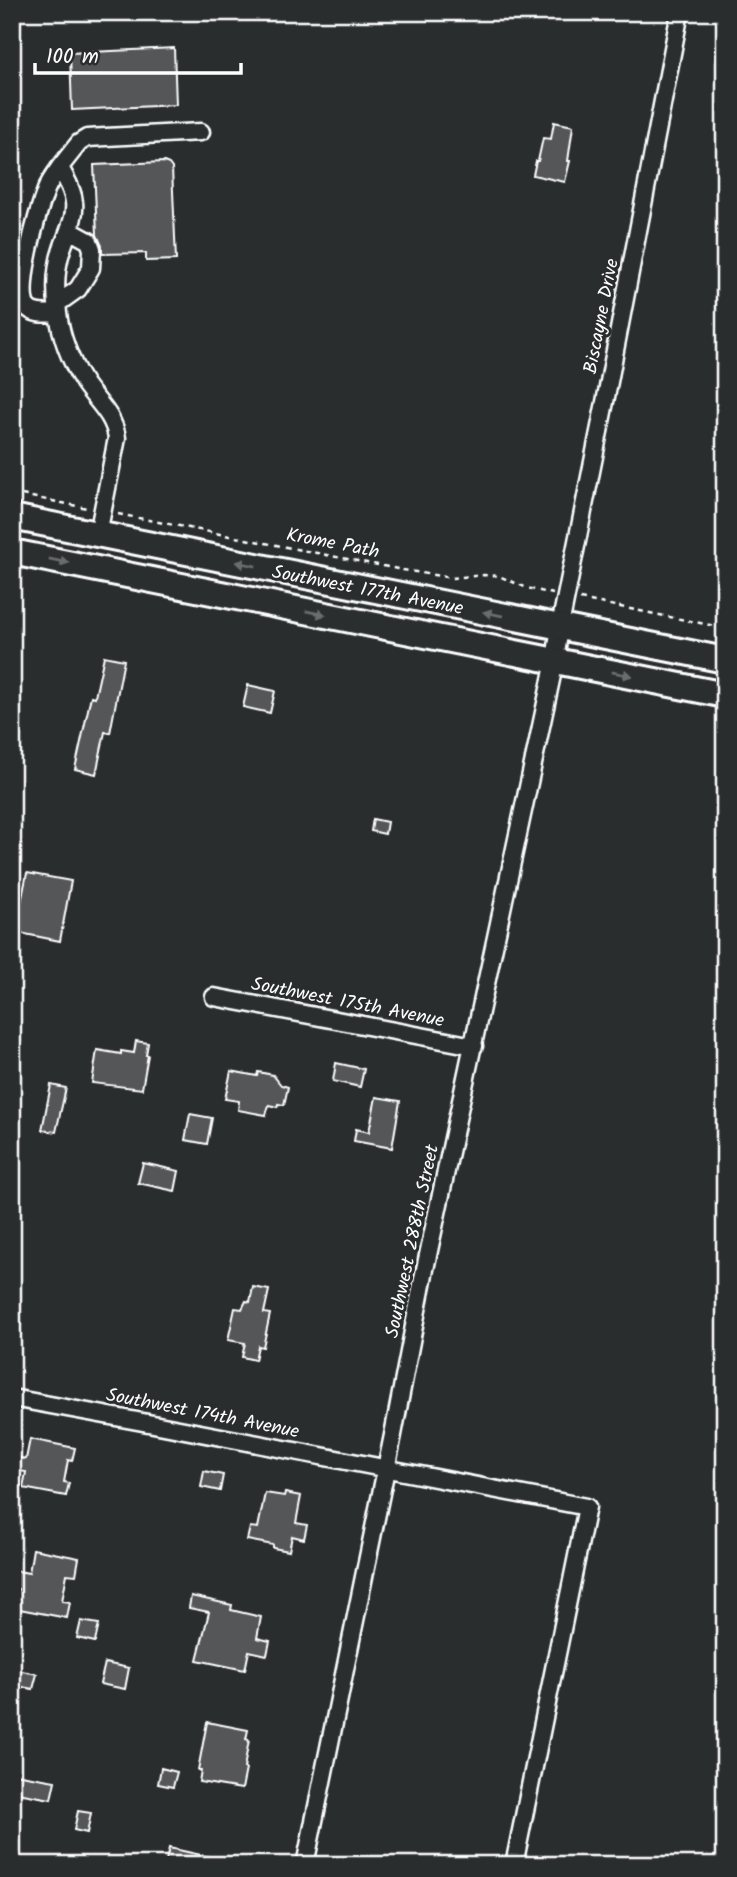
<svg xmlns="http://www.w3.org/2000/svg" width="737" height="1877" font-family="Kalam,sans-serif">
	<rect width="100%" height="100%" fill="#2a2d2e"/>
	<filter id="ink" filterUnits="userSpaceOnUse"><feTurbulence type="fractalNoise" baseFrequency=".0143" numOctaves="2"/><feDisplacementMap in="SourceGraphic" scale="14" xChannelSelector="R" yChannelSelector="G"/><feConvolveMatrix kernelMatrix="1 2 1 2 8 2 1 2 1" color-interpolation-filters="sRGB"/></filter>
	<g filter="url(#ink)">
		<path fill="#555758" stroke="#fff" stroke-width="2" d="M 174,48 L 176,105 L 72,110 L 70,53 Z
			M 554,122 L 573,126 L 568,161 L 570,161 L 565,182 L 533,175 L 536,161 L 538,161 L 543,138 L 551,139 Z
			M 164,162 L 169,164 L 172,168 L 176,260 L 146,261 L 146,253 L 102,254 L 102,246 L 97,235 L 94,165 Z
			M 104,656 L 124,660 L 110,733 L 105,732 L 96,774 L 75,769 L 91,696 L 95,697 Z
			M 248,685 L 275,691 L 270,713 L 243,707 Z
			M 373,819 L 387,822 L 385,834 L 371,831 Z
			M 27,873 L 71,881 L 60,941 L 15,932 Z
			M 136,1041 L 148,1043 L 146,1055 L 148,1055 L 142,1089 L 92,1083 L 97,1050 L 121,1054 L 121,1051 L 134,1053 Z
			M 336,1063 L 364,1069 L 360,1087 L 333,1081 Z
			M 231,1071 L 257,1076 L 258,1072 L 273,1075 L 281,1085 L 288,1087 L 284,1105 L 278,1104 L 277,1107 L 269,1105 L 266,1115 L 238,1110 L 239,1101 L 225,1099 Z
			M 51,1085 L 66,1088 L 56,1132 L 42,1130 Z
			M 376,1097 L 400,1101 L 392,1148 L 354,1141 L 356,1129 L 369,1132 Z
			M 190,1114 L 212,1118 L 207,1144 L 185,1140 Z
			M 143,1163 L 179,1171 L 175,1191 L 138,1183 Z
			M 253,1287 L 269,1290 L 264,1313 L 270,1314 L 263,1347 L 258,1346 L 255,1360 L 242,1357 L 245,1343 L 228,1340 L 235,1308 L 242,1309 L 246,1301 L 250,1302 Z
			M 30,1439 L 75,1448 L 72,1461 L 68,1460 L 64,1482 L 69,1483 L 66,1496 L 23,1488 L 26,1472 L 12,1470 L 15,1457 L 26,1459 Z
			M 204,1471 L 223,1475 L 220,1491 L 201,1487 Z
			M 265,1493 L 284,1496 L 285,1493 L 301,1496 L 296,1523 L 307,1525 L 304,1539 L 292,1536 L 289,1551 L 273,1548 L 273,1545 L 247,1540 L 250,1527 L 258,1528 Z
			M 33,1549 L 79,1558 L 76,1575 L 67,1574 L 62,1601 L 70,1602 L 67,1618 L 14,1608 L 18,1589 L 12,1588 L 12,1570 L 29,1573 Z
			M 191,1596 L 232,1605 L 231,1610 L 261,1617 L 257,1638 L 270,1641 L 267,1655 L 249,1651 L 245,1670 L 197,1660 L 209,1612 L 189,1608 Z
			M 81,1621 L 99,1624 L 95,1642 L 77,1638 Z
			M 105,1663 L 129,1668 L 125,1689 L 100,1684 Z
			M 12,1669 L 37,1674 L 33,1689 L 22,1687 L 18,1710 L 12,1710 Z
			M 207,1722 L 248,1730 L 246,1739 L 249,1740 L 244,1768 L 246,1769 L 242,1789 L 199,1782 L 201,1770 L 198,1770 Z
			M 161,1768 L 177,1772 L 173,1787 L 158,1784 Z
			M 15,1774 L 55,1781 L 51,1799 L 12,1792 Z
			M 78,1811 L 91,1813 L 87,1833 L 74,1830 Z
			M 169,1848 L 224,1860 L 223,1865 L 165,1865 Z"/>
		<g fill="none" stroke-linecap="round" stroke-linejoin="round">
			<g stroke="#fff" stroke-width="21">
				<path id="minor" d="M 57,304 L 78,289 L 91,268 L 92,249 L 89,241 L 69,230
					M 58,313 C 48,313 34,316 27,307 C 15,290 38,211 46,190 C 49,182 55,174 60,167
					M 98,534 L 117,438 C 114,415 96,401 84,383 C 71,362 61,337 58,313 C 55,291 55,269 62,249 C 67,233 76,218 74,202 C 73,189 65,178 60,167 L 79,143 L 87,138 L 201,132
					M 214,997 L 474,1046
					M 12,1398 C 204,1433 396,1469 587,1507 L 514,1865
					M 305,1865 L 393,1435 L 424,1274 L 555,661 L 560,626 L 608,387 L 680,12"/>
			</g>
			<g stroke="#fff" stroke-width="30">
				<path id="highway" d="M 12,517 L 725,660
					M 12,552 L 725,695"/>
			</g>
			<path stroke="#fff" stroke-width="2.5" stroke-dasharray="5 5" stroke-linecap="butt" d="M 12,18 L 14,12
				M 12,493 L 87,508
				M 118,514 L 403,570 L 452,578 L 484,575 L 499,576 L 527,588 L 553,594
				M 580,599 L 725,628"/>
			<use href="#minor" stroke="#2a2d2e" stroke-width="16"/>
			<use href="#highway" stroke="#2a2d2e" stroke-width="24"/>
		</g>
		<defs><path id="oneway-solid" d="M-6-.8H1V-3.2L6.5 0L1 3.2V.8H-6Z" transform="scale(1.75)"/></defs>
		<g fill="#6a6c6d">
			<use href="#oneway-solid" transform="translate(59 561) rotate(11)"/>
			<use href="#oneway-solid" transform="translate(246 564) rotate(-169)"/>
			<use href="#oneway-solid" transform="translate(316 613) rotate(11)"/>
			<use href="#oneway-solid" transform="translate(493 614) rotate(-169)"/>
			<use href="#oneway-solid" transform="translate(622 674) rotate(11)"/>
		</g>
	</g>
	<g text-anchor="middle" stroke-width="6" stroke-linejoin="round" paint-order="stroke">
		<g font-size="19" fill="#fff" stroke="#2a2d2e">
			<text transform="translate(600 316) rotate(-79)" y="7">Biscayne Drive</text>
			<text transform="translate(333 542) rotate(11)" y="7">Krome Path</text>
			<text transform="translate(368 589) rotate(11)" y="7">Southwest 177th Avenue</text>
			<text transform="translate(348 1001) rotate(11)" y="7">Southwest 175th Avenue</text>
			<text transform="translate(411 1241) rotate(-78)" y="7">Southwest 288th Street</text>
			<text transform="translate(203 1412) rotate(11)" y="7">Southwest 174th Avenue</text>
		</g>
	</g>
	<rect width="737" height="1877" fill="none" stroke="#2a2d2e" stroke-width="42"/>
	<rect x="21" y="21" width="695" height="1835" fill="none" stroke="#fff" stroke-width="2.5" filter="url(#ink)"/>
	<path d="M35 63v10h206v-10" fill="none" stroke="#ffffff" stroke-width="3.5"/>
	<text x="46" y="63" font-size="21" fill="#ffffff" stroke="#2a2d2e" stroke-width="5" paint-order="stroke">100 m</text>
</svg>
